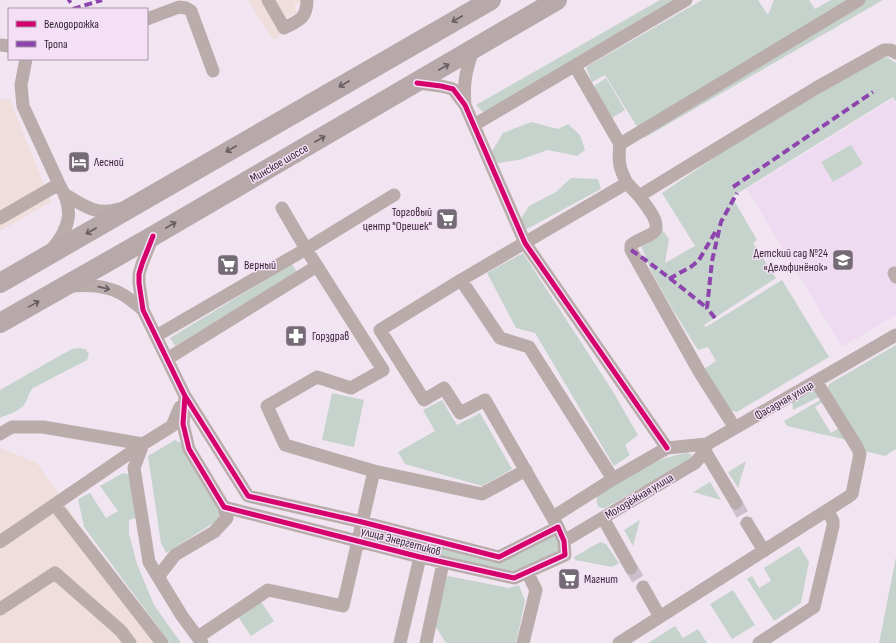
<svg xmlns="http://www.w3.org/2000/svg" width="896" height="643" font-family="'Sofia Sans Condensed',sans-serif">
	<rect width="100%" height="100%" fill="#f1e5f1"/>
	<path fill="#efdbf1" d="M 893,99 L 896,105 L 896,315 L 842,347 L 747,189 Z"/>
	<path fill="#f0dedd" d="M 248,0 L 304,0 L 294,5 L 297,12 L 286,18 L 292,29 L 273,40 Z
		M 9,98 L 51,202 L 0,231 L 0,100 Z
		M 0,448 L 37,463 L 78,523 L 166,643 L 0,643 Z"/>
	<path fill="#c5d3cc" d="M 660,0 L 678,0 L 520,93 L 483,112 L 476,105 Z
		M 702,0 L 758,0 L 768,15 L 774,0 L 809,0 L 815,9 L 831,0 L 883,0 L 644,138 L 605,75 L 592,82 L 586,67 Z
		M 887,57 L 896,63 L 896,102 L 893,97 L 732,197 L 757,240 L 753,243 L 776,278 L 704,325 L 706,327 L 782,280 L 829,357 L 737,412 L 729,410 L 704,369 L 716,361 L 708,347 L 698,350 L 670,305 L 652,273 L 641,246 L 662,229 L 669,239 L 665,263 L 695,246 L 662,193 L 749,134 L 876,59 Z
		M 606,78 L 625,110 L 612,118 L 593,87 Z
		M 531,122 L 558,129 L 568,124 L 580,135 L 585,150 L 577,156 L 548,150 L 519,160 L 498,163 L 491,153 L 503,133 Z
		M 851,145 L 863,164 L 833,182 L 821,162 Z
		M 571,178 L 598,179 L 601,189 L 525,230 L 520,220 L 529,206 L 556,192 Z
		M 523,253 L 612,390 L 638,435 L 625,445 L 630,455 L 614,466 L 535,333 L 516,328 L 487,273 Z
		M 292,264 L 297,272 L 175,346 L 170,338 Z
		M 896,345 L 896,449 L 885,456 L 864,451 L 828,389 L 829,384 Z
		M 79,348 L 85,349 L 89,354 L 87,360 L 33,388 C 28,393 28,400 24,405 C 17,413 8,414 0,418 L 0,390 L 61,355 L 72,349 Z
		M 813,390 L 817,391 L 819,397 L 793,410 L 792,401 Z
		M 332,393 L 364,400 L 354,447 L 322,440 Z
		M 822,399 L 823,402 L 815,407 L 831,433 L 839,428 L 847,440 L 787,426 L 784,421 Z
		M 442,400 L 457,425 L 480,413 L 512,469 L 482,486 L 405,464 L 398,452 L 435,431 L 423,410 Z
		M 175,440 L 181,443 L 221,512 L 218,520 L 166,553 L 161,543 L 148,456 Z
		M 688,453 L 692,455 L 691,459 L 681,465 L 605,508 L 601,508 L 598,506 C 597,503 596,500 597,497 C 601,491 650,464 658,461 C 668,457 678,454 688,453 Z
		M 746,461 L 738,488 L 728,472 Z
		M 123,473 L 131,475 L 138,517 L 129,520 L 129,534 L 137,564 L 154,605 L 181,643 L 170,643 L 84,527 L 78,499 L 90,493 L 106,518 L 118,511 L 100,486 Z
		M 710,482 L 721,500 L 693,492 Z
		M 640,520 L 633,546 L 624,530 Z
		M 366,527 L 500,561 L 554,534 L 559,542 L 559,553 L 513,573 L 363,537 Z
		M 600,542 L 606,544 L 619,563 L 612,567 L 575,560 L 574,557 Z
		M 799,546 L 809,562 L 801,603 L 774,621 L 747,579 L 752,576 L 759,588 L 771,581 L 764,568 Z
		M 896,557 L 896,643 L 879,643 Z
		M 448,576 L 509,588 L 519,585 L 525,601 L 516,643 L 446,643 L 434,624 L 441,586 Z
		M 733,590 L 755,625 L 732,639 L 710,604 Z
		M 258,597 L 274,621 L 251,636 L 235,612 Z
		M 675,626 L 683,638 L 698,629 L 707,643 L 648,643 Z"/>
	<g fill="none" stroke-linecap="round" stroke-linejoin="round">
		<path stroke="#cbc0cb" stroke-width="13" stroke-dasharray="13 6" stroke-linecap="butt" d="M 736,503 L 747,523
			M 631,568 L 643,587"/>
		<path stroke="#baacab" stroke-width="13" d="M 268,0 L 284,28 C 299,21 307,18 307,0
			M 147,19 L 179,7 L 186,8 L 191,11 L 213,71
			M 0,45 L 9,46
			M 26,59 L 21,85 L 23,106 L 59,184 C 74,209 71,227 52,249
			M 575,66 L 620,144 C 618,161 619,168 627,183
			M 417,83 L 441,86 L 453,89 L 465,105 L 525,243 L 667,448
			M 465,105 C 463,82 466,71 473,50
			M 474,125 L 686,0
			M 620,144 L 859,0
			M 66,195 C 84,206 97,216 119,209
			M 282,208 L 306,249 L 394,195
			M 0,218 L 59,184
			M 153,236 L 142,264 L 139,274 L 139,283 L 143,310 L 185,396 L 248,496 L 362,522 L 499,557 L 558,527
			M 894,273 L 896,277
			M 461,280 L 500,338 L 529,347 L 613,479
			M 70,286 C 87,285 104,285 120,293 C 128,297 136,304 143,310
			M 156,336 L 306,249 L 317,266
			M 167,359 L 317,266 L 383,370 L 351,388 L 317,377 L 267,406 L 285,445 L 374,471 L 482,494 L 526,470
			M 185,396 L 183,424 L 189,449 L 224,507 L 420,557 L 514,578 L 565,555 L 564,541 L 558,527 L 485,400 L 460,413 L 444,388 L 424,400 L 380,330 L 461,280 L 627,183 L 639,196
			M 180,407 L 172,426 L 143,444 L 134,468 L 149,562 L 182,616 L 202,643
			M 735,428 L 700,373 L 631,250 L 631,245 C 638,239 648,237 654,232 C 662,223 644,203 639,196 L 816,88 L 884,50 L 891,50 L 896,53
			M 0,434 L 12,427 L 43,427 L 143,444
			M 705,451 L 736,503
			M 55,505 L 162,643
			M 553,517 L 613,479 L 667,448 L 707,444 L 896,335
			M 603,518 L 631,568
			M 747,523 L 764,551
			M 564,541 L 695,463 L 705,451 L 707,444
			M 0,542 L 143,444
			M 158,577 L 175,555 L 214,532 L 227,518 L 224,507
			M 643,587 L 660,617
			M 0,609 L 55,573 L 121,631 L 130,643
			M 198,637 L 268,590 L 343,606 L 374,471
			M 400,643 L 420,557
			M 426,643 L 443,563
			M 523,643 L 536,590 L 527,572
			M 619,643 L 848,497 L 852,494 L 860,454 L 857,447 L 816,381
			M 759,643 L 814,607 L 833,526 L 833,521 L 828,511"/>
		<path stroke="#b7a9aa" stroke-width="20" d="M 0,283 L 491,0
			M 0,323 L 153,236 L 557,0"/>
		<path stroke="#8e44ad" stroke-width="4" stroke-dasharray="8 4" stroke-linecap="butt" d="M 68,2 L 71,0
			M 73,9 L 102,0
			M 733,187 L 873,92
			M 631,250 C 658,268 682,288 707,308
			M 669,279 L 692,266 L 699,260 L 717,229
			M 715,318 L 707,308 L 712,261 L 721,222 L 737,193"/>
		<g stroke="#f5dff7" stroke-width="8">
			<path id="cycleway" d="M 417,83 L 441,86 L 453,89 L 465,105 L 525,243 L 667,448
				M 153,236 L 142,264 L 139,274 L 139,283 L 143,310 L 185,396 L 248,496 L 362,522 L 499,557 L 558,527 L 564,541 L 565,555 L 514,578 L 420,557 L 224,507 L 189,449 L 183,424 L 185,396"/>
		</g>
		<use href="#cycleway" stroke="#d6006c" stroke-width="5"/>
	</g>
	<defs><path id="oneway-shaft" d="M-6 0H5M1.5-3L5.5 0L1.5 3" fill="none" stroke-width="1.6" stroke-linecap="round" stroke-linejoin="round"/></defs>
	<g stroke="#675d63">
		<use href="#oneway-shaft" transform="translate(457 19) rotate(150)"/>
		<use href="#oneway-shaft" transform="translate(444 67) rotate(-30)"/>
		<use href="#oneway-shaft" transform="translate(344 84) rotate(150)"/>
		<use href="#oneway-shaft" transform="translate(320 139) rotate(-30)"/>
		<use href="#oneway-shaft" transform="translate(231 149) rotate(150)"/>
		<use href="#oneway-shaft" transform="translate(171 225) rotate(-30)"/>
		<use href="#oneway-shaft" transform="translate(91 231) rotate(150)"/>
		<use href="#oneway-shaft" transform="translate(34 304) rotate(-29)"/>
	</g>
	<use stroke="#685e63" href="#oneway-shaft" transform="translate(104 288) rotate(13)"/>
	<defs>
		<g id="hotel-square" transform="scale(1.15)"><rect x="-9" y="-9" width="18" height="18" rx="4" fill="#756b76" stroke="#f5dff7"/><path d="M-6-4.5h1.5V1H6V5H4.5V3h-9V5H-6ZM-4 0a1.8 1.8 0 1 1 3.6 0ZM.5 0V-2.5h3Q6-2.5 6 0Z" fill="#fff"/></g>
		<g id="supermarket-square" transform="scale(1.15)"><rect x="-9" y="-9" width="18" height="18" rx="4" fill="#756b76" stroke="#f5dff7"/><path d="M-6-5.5h2.5l.6 2H6L4.5 2H-2.5L-4.4-4H-6ZM-1.5 3.2a1.3 1.3 0 1 0 .1 0ZM3 3.2a1.3 1.3 0 1 0 .1 0Z" fill="#fff"/></g>
		<g id="school-square" transform="scale(1.15)"><rect x="-9" y="-9" width="18" height="18" rx="4" fill="#756b76" stroke="#f5dff7"/><path d="M0-5L7-2L0 1L-7-2ZM-4 1L0 2.5L4 1V4Q0 6-4 4Z" fill="#fff"/></g>
		<g id="pharmacy-square" transform="scale(1.15)"><rect x="-9" y="-9" width="18" height="18" rx="4" fill="#756b76" stroke="#f5dff7"/><path d="M-2-6h4v4h4v4h-4v4h-4v-4h-4v-4h4Z" fill="#fff"/></g>
	</defs>
	<g fill-rule="evenodd">
		<use href="#hotel-square" x="79" y="162"/>
		<use href="#supermarket-square" x="447" y="219"/>
		<use href="#school-square" x="843" y="260"/>
		<use href="#supermarket-square" x="228" y="265"/>
		<use href="#pharmacy-square" x="296" y="336"/>
		<use href="#supermarket-square" x="569" y="579"/>
	</g>
	<g text-anchor="middle" stroke-width="3" stroke-linejoin="round" paint-order="stroke">
		<g font-size="12" fill="#322a33" stroke="#f5dff7" text-anchor="start">
			<text x="94" y="166">Лесной</text>
			<text x="432" y="216" text-anchor="end">Торговый<tspan x="432" dy="14">центр "Орешек"</tspan></text>
			<text x="828" y="257" text-anchor="end">Детский сад №24<tspan x="828" dy="14">«Дельфинёнок»</tspan></text>
			<text x="244" y="269">Верный</text>
			<text x="312" y="340">Горздрав</text>
			<text x="584" y="583">Магнит</text>
		</g>
		<g font-size="12" fill="#322a33" stroke="#f5dff7">
			<text transform="translate(279 163) rotate(-30)" y="4">Минское шоссе</text>
			<text transform="translate(784 400) rotate(-30)" y="4">Фасадная улица</text>
			<text transform="translate(639 496) rotate(-31)" y="4">Молодёжная улица</text>
			<text transform="translate(401 541) rotate(15)" y="4">улица Энергетиков</text>
		</g>
	</g>
	<rect x="8" y="8" width="140" height="52" fill="#f5dff7" stroke="#a797a9"/>
	<rect x="16" y="21" width="20" height="6" fill="#d6006c" stroke="#a797a9"/>
	<text x="44" y="28" font-size="12" fill="#322a33">Велодорожка</text>
	<rect x="16" y="41" width="20" height="6" fill="#8e44ad" stroke="#a797a9"/>
	<text x="44" y="48" font-size="12" fill="#322a33">Тропа</text>
</svg>
